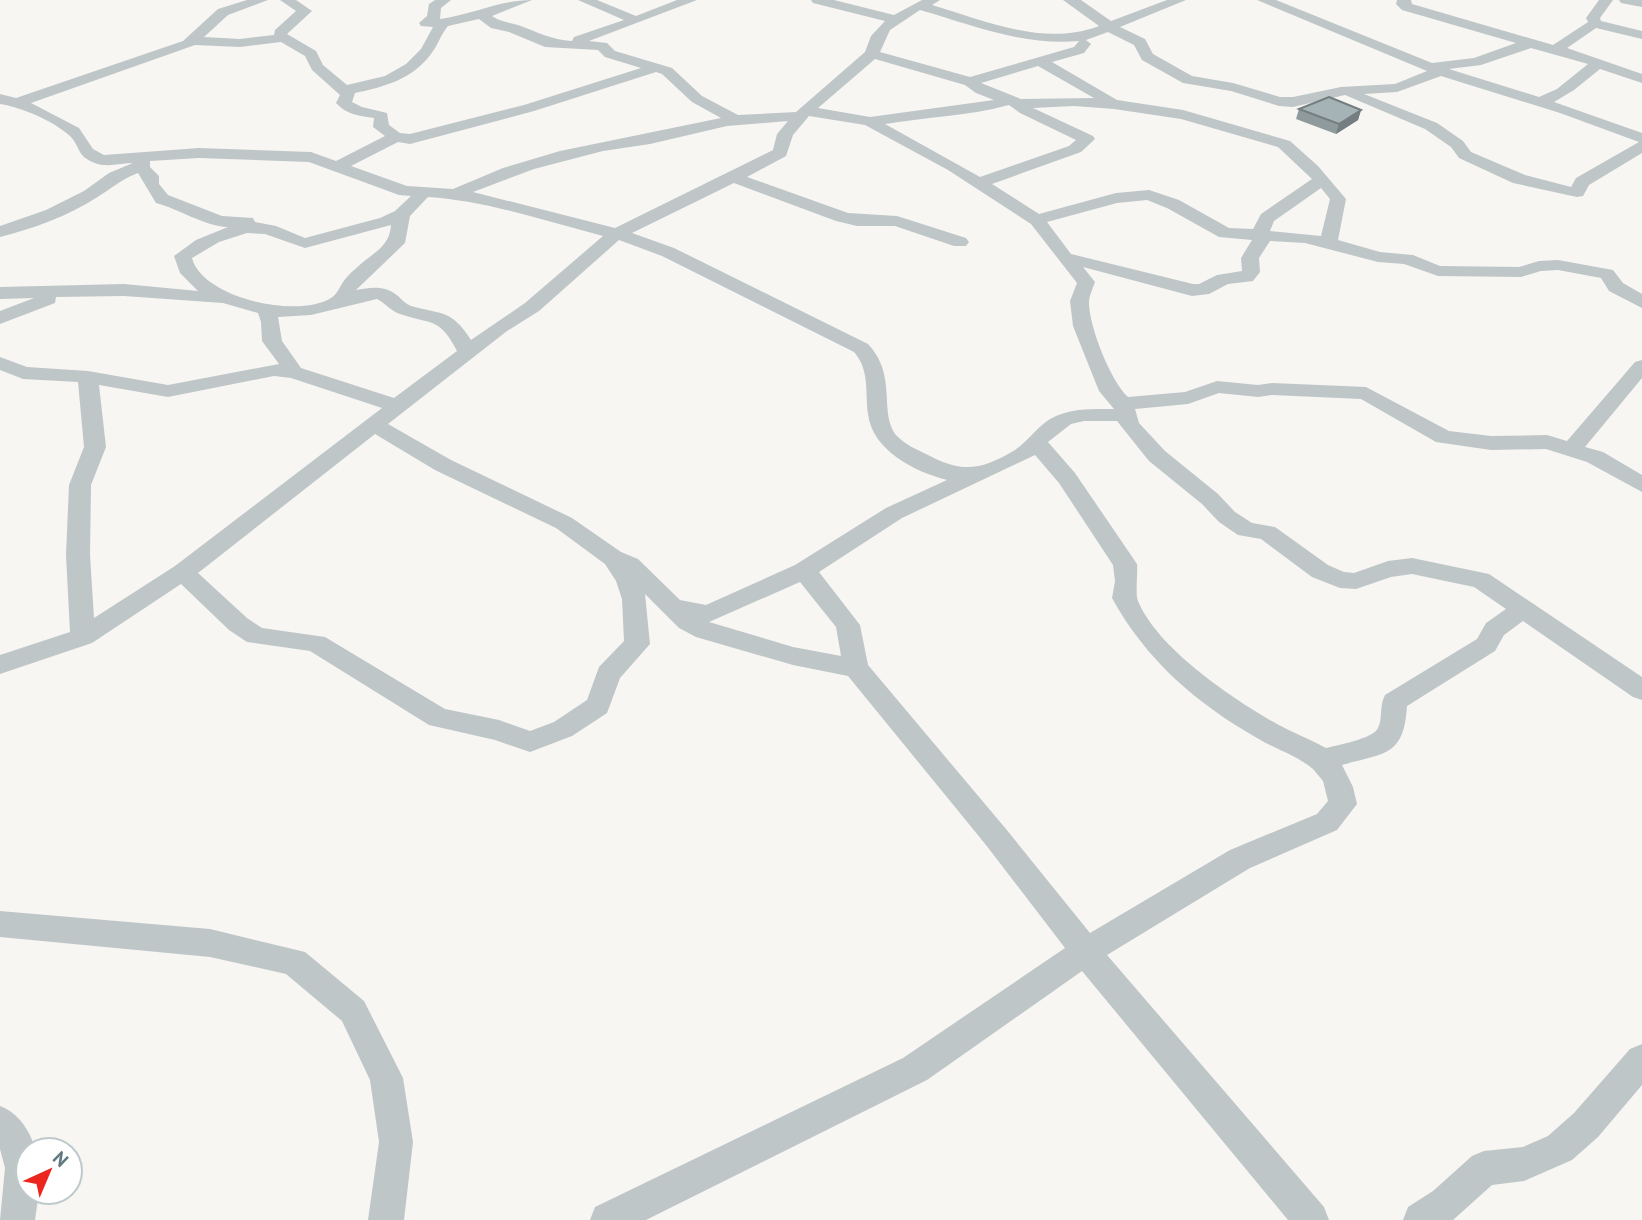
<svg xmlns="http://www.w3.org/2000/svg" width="1642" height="1220" font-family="'PT Sans',sans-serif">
	<rect width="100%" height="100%" fill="#f7f6f3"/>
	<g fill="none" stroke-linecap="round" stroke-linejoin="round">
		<path fill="#bfc6c8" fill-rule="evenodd" d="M 247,0 L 268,0 L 228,15 L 204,37 L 240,39 L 274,35 L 275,30 L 296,11 L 280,0 L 296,0 L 312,11 L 287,34 L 316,51 L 323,65 L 347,85 L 385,76 L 406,64 L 421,49 L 433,27 L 421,26 L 419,23 L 427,16 L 429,4 L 435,0 L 451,0 L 441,8 L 440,19 C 472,15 499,0 532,0 L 492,16 C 501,22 508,22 518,25 C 538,32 551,40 572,41 L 574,37 L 624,20 L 578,0 L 597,0 L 636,16 L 677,0 L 697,0 L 589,41 L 607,43 L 615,51 L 672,68 L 702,96 L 738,115 L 796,112 L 865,52 L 871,36 L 885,21 L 813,3 L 811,0 L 834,0 L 894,15 L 922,0 L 940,0 L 932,5 C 986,21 1044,47 1099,26 L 1063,0 L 1081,0 L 1111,21 L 1167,0 L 1186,0 L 1120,27 L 1145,39 L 1153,54 L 1192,76 L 1233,83 L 1280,97 L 1293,97 L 1341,87 L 1395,84 L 1427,71 L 1257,0 L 1276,0 L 1432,63 L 1474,58 L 1516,43 L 1402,10 L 1396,4 L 1397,0 L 1411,0 L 1412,4 L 1553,45 L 1588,22 L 1586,18 L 1599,0 L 1613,0 L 1600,18 L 1601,21 L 1642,31 L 1642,39 L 1596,28 L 1567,48 L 1642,74 L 1642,83 L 1600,69 L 1574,90 L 1554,102 L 1642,133 L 1642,153 L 1589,185 L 1583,196 L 1577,197 L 1513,183 L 1459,158 L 1451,147 L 1425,129 L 1345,95 L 1293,107 L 1279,106 L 1231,91 L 1183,83 L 1142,60 L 1134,45 L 1108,32 L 1086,40 L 1091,44 L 1084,53 L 1052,62 L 1117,100 L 1183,110 L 1290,141 L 1318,166 L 1346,199 L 1338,240 L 1380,252 L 1413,255 L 1440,266 L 1519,267 L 1539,261 L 1558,260 L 1613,270 L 1623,283 L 1642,294 L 1642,308 L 1609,291 L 1601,278 L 1558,270 L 1541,271 L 1521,277 L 1438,276 L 1404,264 L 1378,262 L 1305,243 L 1270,241 L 1259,258 L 1260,272 L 1253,281 L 1228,284 L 1209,294 L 1192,296 L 1083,267 L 1095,282 C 1093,288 1089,296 1089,303 C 1089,326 1111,382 1128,397 L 1185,392 L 1217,381 L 1258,385 L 1272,383 L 1366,387 L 1449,431 L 1491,436 L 1547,435 L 1567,441 L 1635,362 L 1642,360 L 1642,378 L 1585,447 L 1603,452 L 1642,475 L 1642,492 L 1587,462 L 1546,449 L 1491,450 L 1436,442 L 1361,399 L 1272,395 L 1258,397 L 1219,393 L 1188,404 L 1135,409 L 1139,423 L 1165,451 L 1218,494 L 1235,512 L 1252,523 L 1275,527 L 1328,565 L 1344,572 L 1354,573 L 1388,561 L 1412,558 L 1489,574 L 1642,677 L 1642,700 L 1633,697 L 1523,621 L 1504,635 L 1495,651 L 1407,706 C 1404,757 1384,753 1342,765 L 1353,787 L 1357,804 L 1337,830 L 1250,868 L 1107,955 L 1324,1207 L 1329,1220 L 1288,1220 L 1082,971 L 927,1080 L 646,1220 L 590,1220 L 595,1207 L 903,1058 L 1065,948 L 986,845 L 848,676 L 793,665 L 696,637 L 679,628 L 645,594 L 650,644 L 620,678 L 607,713 L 572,736 L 530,752 L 495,740 L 429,725 L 310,651 L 247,642 L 229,630 L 181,584 L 92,643 L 0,674 L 0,655 L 70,632 L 66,555 L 69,485 L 84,447 L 78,382 L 23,379 L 0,370 L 0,357 L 27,367 L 88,371 L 168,385 L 279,364 L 262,341 L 261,322 L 258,313 L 223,303 L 124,296 L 56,297 L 55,303 L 0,324 L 0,311 L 34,298 L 0,299 L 0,287 L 124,284 L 198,291 L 180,273 L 174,256 L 196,240 L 228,227 C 204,226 179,209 156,203 L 138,173 C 121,179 111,189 96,198 C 68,216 32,229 0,237 L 0,226 L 46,210 L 84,191 L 109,173 L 133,163 C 122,163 106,168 95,163 C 76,156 81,147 70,136 C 52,120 23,108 0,104 L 0,94 L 16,98 L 183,41 L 218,9 ZM 920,10 C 972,25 1023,46 1079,41 L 1074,47 L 970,77 L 880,52 L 890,30 ZM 479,19 L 491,28 L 509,32 L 545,47 L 598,50 L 605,57 L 641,68 L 524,105 L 410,134 L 400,133 L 389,125 L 387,113 L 362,107 L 352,102 L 355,93 C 384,87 413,79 431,54 C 438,45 441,34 448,26 ZM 281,42 L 305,56 L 312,70 L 340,95 L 336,103 C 347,115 360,116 374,118 L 373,127 L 385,136 L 336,161 L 311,152 L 199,148 L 104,155 L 93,149 L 79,128 L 31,103 L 195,45 L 240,47 ZM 1531,48 L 1588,64 L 1557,89 L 1539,97 L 1449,69 L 1481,65 ZM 875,59 L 965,85 L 976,93 L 994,100 L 870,117 L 818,108 ZM 1038,66 L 1094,98 L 1021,99 L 981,83 ZM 656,72 L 662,74 L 692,102 L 721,118 L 560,151 L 503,168 L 453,189 L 407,186 L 351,166 L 398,142 L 410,144 L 534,111 ZM 1441,76 L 1560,113 L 1639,142 L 1576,178 L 1571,187 L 1525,175 L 1471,152 L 1463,141 L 1437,123 L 1364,94 L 1397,92 ZM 1009,105 L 1020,113 L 1076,140 L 1069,146 L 980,177 L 885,124 C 926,117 969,116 1009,105 ZM 1074,106 L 1114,109 L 1181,119 L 1278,147 L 1312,179 L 1261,214 L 1253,229 L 1229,228 L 1179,200 L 1149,190 L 1116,193 L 1039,214 L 992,184 L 1081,152 L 1095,139 L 1093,136 L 1033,108 ZM 809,116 L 865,125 L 948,170 L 1031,224 L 1077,283 L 1070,301 L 1073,326 L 1099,391 L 1114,409 C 1095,409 1074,408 1056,416 C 1039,423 1030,440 1015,450 C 980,471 961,473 926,454 C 916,449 906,445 898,437 C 877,415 899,377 868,344 L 674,248 L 632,233 L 734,183 L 836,221 L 857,226 L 895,226 L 954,246 L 966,246 L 969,242 L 966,238 L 897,216 L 848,213 L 747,177 L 786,156 L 793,135 ZM 788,121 L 777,134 L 773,150 L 615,228 L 473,192 L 534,169 L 603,151 L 650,144 L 727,126 ZM 199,158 L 309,162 L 399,195 L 411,196 L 395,211 L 380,218 L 305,238 L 276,226 L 255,222 L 253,218 L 222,216 L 168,195 L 159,184 L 159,176 L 150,167 L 150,161 ZM 1321,188 L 1330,199 L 1321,236 L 1270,231 L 1274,221 ZM 428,197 C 488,201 545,221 603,236 L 525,303 L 471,340 C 451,309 443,315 411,306 C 406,304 402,300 398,296 C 386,285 371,287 356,290 L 405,243 L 410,216 ZM 1147,200 L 1167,208 L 1219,237 L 1252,240 L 1241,258 L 1242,271 L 1217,275 L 1199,284 L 1193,284 L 1071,254 L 1047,222 L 1117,203 ZM 391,225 C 390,244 377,251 363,262 C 358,267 352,271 347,277 C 341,283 338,294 331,298 C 298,319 202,298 192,258 L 219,242 L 247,233 L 265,234 L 305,248 ZM 619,240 L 662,256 L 854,352 C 870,370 865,392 868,414 C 872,450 915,472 947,480 L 886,508 L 795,565 L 706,605 L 680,600 L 638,559 L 621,552 L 572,518 L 451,460 L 388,424 L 507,331 L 539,311 ZM 377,299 C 385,303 391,311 400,314 C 431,325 439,316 457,351 L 394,398 L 301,368 L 282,341 L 278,317 L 311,315 ZM 274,376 L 291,378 L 382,408 L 175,566 L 94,618 L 90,555 L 91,485 L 106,447 L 99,385 L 168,397 ZM 1084,421 L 1117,421 L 1149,461 L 1202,504 L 1219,522 L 1238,535 L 1261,539 L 1312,577 L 1340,588 L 1356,589 L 1391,577 L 1412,574 L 1474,587 L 1506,609 L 1486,623 L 1477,639 L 1385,695 C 1379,706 1383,718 1378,728 C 1373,739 1337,745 1326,748 C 1310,739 1293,733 1277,724 C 1233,699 1158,649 1138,601 C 1135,594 1138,574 1137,564 L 1075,473 L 1048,442 L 1071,424 ZM 375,434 L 435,470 L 556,528 L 605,564 L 616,581 L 622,599 L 624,641 L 599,667 L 587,700 L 554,722 L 530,731 L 499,720 L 445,709 L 325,637 L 262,628 L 247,618 L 198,573 ZM 1035,455 L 1059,483 L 1113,565 L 1115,581 L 1112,598 C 1146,660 1196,703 1257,738 C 1275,749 1296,755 1313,769 L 1323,781 L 1328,801 L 1317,814 L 1230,850 L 1090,933 L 1006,829 L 868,665 L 860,625 L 819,572 L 902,518 ZM 800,582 L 836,627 L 841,656 L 793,647 L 709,622 Z
			M 1619,0 L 1642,0 L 1642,7 L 1621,3 Z
			M 0,911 L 210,929 L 305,952 L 364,1001 L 403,1078 L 413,1142 L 404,1220 L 368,1220 L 379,1142 L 370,1080 L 342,1021 L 286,974 L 210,957 L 0,937 Z
			M 1642,1044 L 1642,1085 L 1598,1137 L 1572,1160 L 1524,1181 L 1492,1185 L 1453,1220 L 1403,1220 L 1408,1207 L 1433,1191 L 1472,1156 L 1484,1151 L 1523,1147 L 1548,1136 L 1574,1113 L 1630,1049 Z
			M 0,1106 C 20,1114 29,1130 36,1150 L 28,1150 L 28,1192 L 39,1192 L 35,1220 L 0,1220 L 5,1168 L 0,1149 Z"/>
	</g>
	<path fill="#8f9a9d" d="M 1299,109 L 1361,110 L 1358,120 L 1336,134 L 1296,119 Z"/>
	<path fill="#747d7f" d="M 1361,110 L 1358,120 L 1336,134 L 1339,124 Z"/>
	<path fill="#a6b3b6" stroke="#747d7f" stroke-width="2" d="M 1329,97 L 1361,110 L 1339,124 L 1299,109 Z"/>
	<g transform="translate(49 1171) rotate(44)"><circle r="33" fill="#ffffff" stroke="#bfc9cc" stroke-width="2"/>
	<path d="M0-5L12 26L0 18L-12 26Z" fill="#ec251e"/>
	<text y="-10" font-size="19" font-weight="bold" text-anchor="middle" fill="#607980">N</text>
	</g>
</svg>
